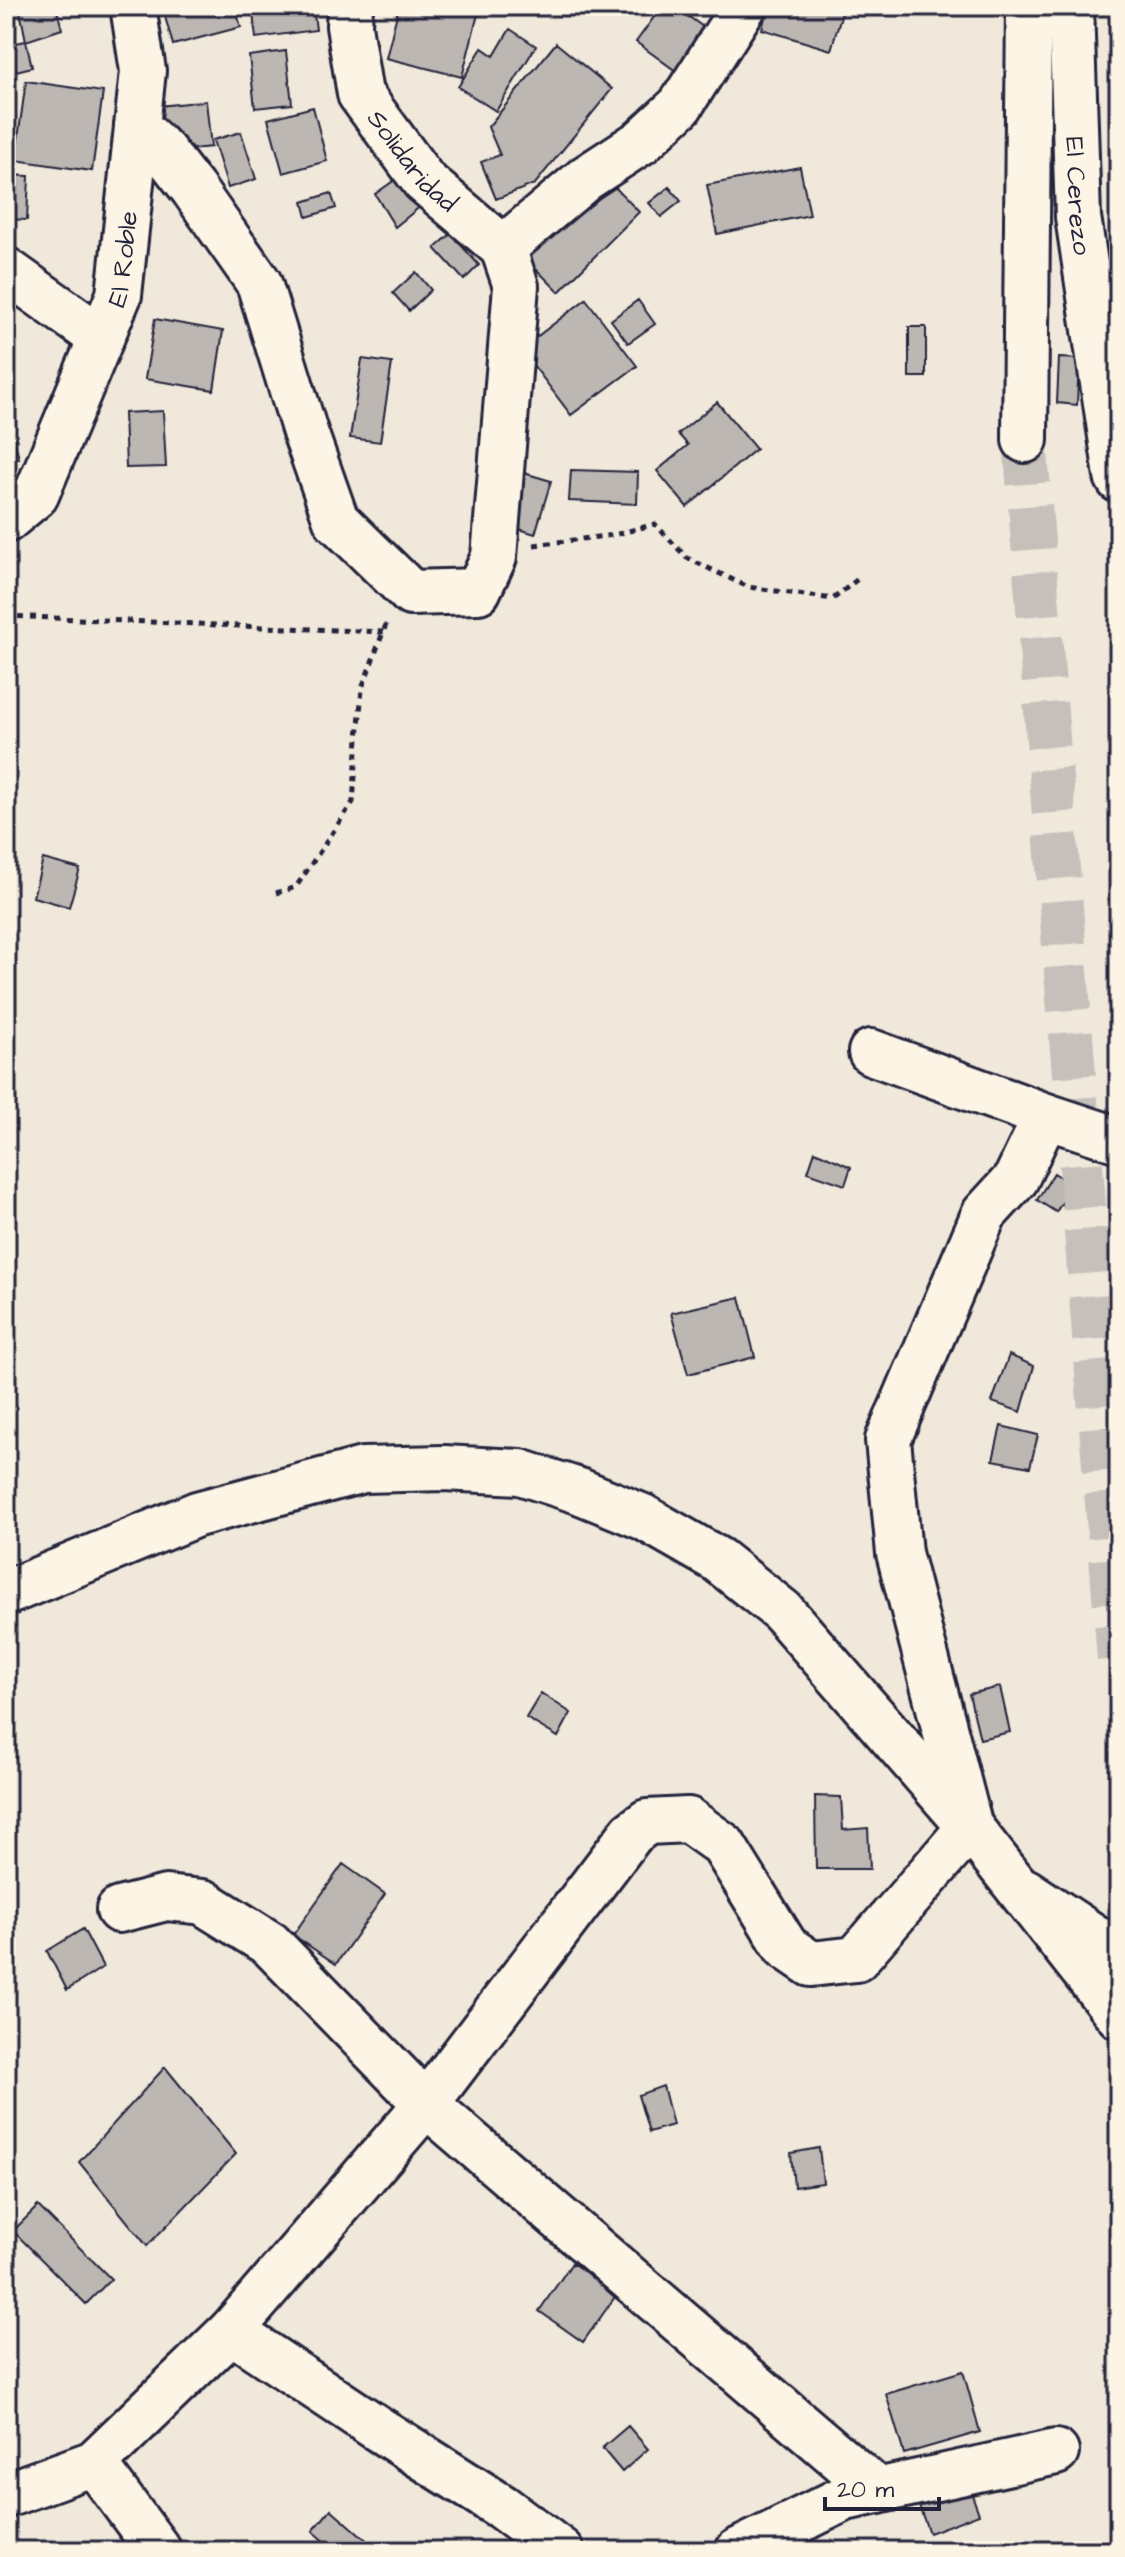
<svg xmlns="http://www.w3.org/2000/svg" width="1125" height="2557" font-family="'Architects Daughter',sans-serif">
	<rect width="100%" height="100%" fill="#efe8db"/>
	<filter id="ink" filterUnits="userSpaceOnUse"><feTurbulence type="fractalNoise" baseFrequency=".0125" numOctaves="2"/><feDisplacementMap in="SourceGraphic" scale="16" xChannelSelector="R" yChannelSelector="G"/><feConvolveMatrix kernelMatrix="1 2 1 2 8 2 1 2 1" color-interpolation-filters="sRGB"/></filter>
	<g filter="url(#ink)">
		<path fill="#bcb7b3" stroke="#22223b" stroke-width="2" d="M 19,6 L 56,6 L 62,29 L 26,41 Z
			M 162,6 L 235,6 L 241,27 L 173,45 Z
			M 252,6 L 313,6 L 316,30 L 256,38 Z
			M 399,6 L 480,6 L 462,77 L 386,58 Z
			M 662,6 L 674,6 L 710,32 L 680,74 L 636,42 Z
			M 768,6 L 844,6 L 831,50 L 762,29 Z
			M 510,29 L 536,46 L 496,111 L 458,87 L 482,48 L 494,56 Z
			M 26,41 L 32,67 L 16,71 L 11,44 Z
			M 556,43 L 612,89 L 535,184 L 496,199 L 481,162 L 500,155 L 488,127 Z
			M 286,51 L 292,104 L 255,108 L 249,56 Z
			M 26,81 L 103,92 L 92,171 L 15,160 Z
			M 206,101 L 211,147 L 164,152 L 159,106 Z
			M 313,107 L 327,161 L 283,173 L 268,119 Z
			M 241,132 L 256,179 L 228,188 L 213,140 Z
			M 800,167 L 810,215 L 717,234 L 707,185 Z
			M 6,175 L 29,176 L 27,220 L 6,219 Z
			M 402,175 L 422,205 L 395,227 L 375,194 Z
			M 605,177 L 639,212 L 559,292 L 524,257 Z
			M 669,187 L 681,201 L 661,217 L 649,203 Z
			M 331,193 L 336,208 L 307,217 L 303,202 Z
			M 451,234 L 479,265 L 464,280 L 435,248 Z
			M 416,272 L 431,290 L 409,311 L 393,293 Z
			M 586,299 L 637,366 L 571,415 L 521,349 Z
			M 638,300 L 655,324 L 628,343 L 611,320 Z
			M 6,308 L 15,330 L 6,334 Z
			M 155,319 L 223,331 L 214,390 L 145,379 Z
			M 909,327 L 926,327 L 926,377 L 909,377 Z
			M 1059,358 L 1079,359 L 1077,405 L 1057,403 Z
			M 362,359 L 392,363 L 380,442 L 350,438 Z
			M 717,402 L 756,449 L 687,507 L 657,471 L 688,445 L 678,434 Z
			M 163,411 L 166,467 L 126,468 L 124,413 Z
			M 12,431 L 19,458 L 6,461 L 6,432 Z
			M 514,470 L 551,481 L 535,534 L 497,522 Z
			M 571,470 L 638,472 L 637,504 L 569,501 Z
			M 43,859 L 80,869 L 69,907 L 33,897 Z
			M 815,1151 L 851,1167 L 845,1185 L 808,1172 Z
			M 1054,1173 L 1073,1185 L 1056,1212 L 1037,1200 Z
			M 740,1297 L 755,1357 L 688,1374 L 671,1313 Z
			M 1009,1355 L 1034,1366 L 1021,1412 L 992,1402 Z
			M 1001,1426 L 1038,1435 L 1030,1467 L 993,1460 Z
			M 1000,1687 L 1010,1732 L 980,1739 L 969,1694 Z
			M 541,1693 L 571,1713 L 558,1737 L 526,1718 Z
			M 815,1796 L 841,1797 L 843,1830 L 868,1828 L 870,1869 L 816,1869 Z
			M 343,1864 L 385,1894 L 336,1964 L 293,1935 Z
			M 83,1929 L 103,1967 L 67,1990 L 47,1951 Z
			M 165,2067 L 236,2154 L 147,2246 L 79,2162 Z
			M 663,2086 L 673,2125 L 649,2132 L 638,2095 Z
			M 819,2148 L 823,2183 L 794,2187 L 791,2153 Z
			M 38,2206 L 111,2279 L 86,2304 L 13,2231 Z
			M 572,2263 L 617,2294 L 583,2342 L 539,2311 Z
			M 963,2371 L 980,2432 L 904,2454 L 886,2394 Z
			M 628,2426 L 648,2449 L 622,2472 L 602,2448 Z
			M 968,2484 L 979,2514 L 929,2533 L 918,2503 Z
			M 331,2509 L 379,2551 L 336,2551 L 313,2531 Z"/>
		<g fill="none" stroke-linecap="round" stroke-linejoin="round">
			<path stroke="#c6c0bb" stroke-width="44" stroke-dasharray="44 22" stroke-linecap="butt" d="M 1025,440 L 1119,1659"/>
			<g stroke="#22223b" stroke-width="50">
				<g id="minor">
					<path id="s1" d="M 350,6 L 349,26 L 360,94 L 424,181 L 503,248"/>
					<path id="s2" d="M 1071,6 L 1078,217 L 1117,476 L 1119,480"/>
					<path d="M 137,127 L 164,152 L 193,189 L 259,283 L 305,432 L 336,520 L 411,593 L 478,591 L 494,557 L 516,286 L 503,248"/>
					<path d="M 503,248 L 586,178 L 641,142 L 680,106 L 744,6"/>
					<path d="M 6,270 L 101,338"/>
					<path id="s3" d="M 6,520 L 36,495 L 119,295 L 143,71 L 133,6"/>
					<path d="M 871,1052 L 1046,1116"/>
					<path d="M 1025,1891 L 1119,1953"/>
					<path d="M 119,1910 L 166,1898 L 203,1902 L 270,1944 L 426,2104 L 878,2491"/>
					<path d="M 231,2331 L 380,2430 L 502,2507 L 561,2551"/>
					<path d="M 94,2463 L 159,2551"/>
					<path d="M 6,2495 L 94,2463 L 231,2331 L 426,2104 L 632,1833 L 647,1822 L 688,1820 L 723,1845 L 786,1947 L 811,1964 L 856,1959 L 970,1827 L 899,1553 L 888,1440 L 984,1214 L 1016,1179 L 1046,1116 L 1119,1140"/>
					<path d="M 738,2551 L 845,2498 L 1056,2452"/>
				</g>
			</g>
			<g stroke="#22223b" stroke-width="50">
				<path id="major" d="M 1025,440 L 1029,6"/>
			</g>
			<g stroke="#22223b" stroke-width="50">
				<path id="highway" d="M 6,1593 L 197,1514 L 363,1470 L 444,1468 L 520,1472 L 579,1491 L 643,1517 L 718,1560 L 782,1611 L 970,1827 L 1119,2016"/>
			</g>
			<path stroke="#22223b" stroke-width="5" stroke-dasharray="6 6" stroke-linecap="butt" d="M 534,545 L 614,535 L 655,524 L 687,558 L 748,587 L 833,599 L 859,578
				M 6,616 L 384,632
				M 6,819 L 7,820
				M 276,893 L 296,887 L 353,802 L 362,688 L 387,622"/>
			<use href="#minor" stroke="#fcf5e5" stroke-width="44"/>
			<use href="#major" stroke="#fcf5e5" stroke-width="44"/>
			<use href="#highway" stroke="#fcf5e5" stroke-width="44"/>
		</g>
	</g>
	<g text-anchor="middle" stroke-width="6" stroke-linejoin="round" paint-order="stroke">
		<g font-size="26" fill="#22223b" stroke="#fcf5e5">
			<text dy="9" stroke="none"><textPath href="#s1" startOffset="174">Solidaridad</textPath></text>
			<text dy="9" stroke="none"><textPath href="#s2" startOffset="190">El Cerezo</textPath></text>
			<text dy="9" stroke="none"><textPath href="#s3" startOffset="292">El Roble</textPath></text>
		</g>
	</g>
	<rect width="1125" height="2557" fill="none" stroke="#fcf5e5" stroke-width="32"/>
	<rect x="16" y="16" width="1093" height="2525" fill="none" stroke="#22223b" stroke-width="3" filter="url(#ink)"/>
	<path d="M825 2497v12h114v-12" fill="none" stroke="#22223b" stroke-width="4"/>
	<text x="837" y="2497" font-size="24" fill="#22223b" stroke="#fcf5e5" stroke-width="6" paint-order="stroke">20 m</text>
</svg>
